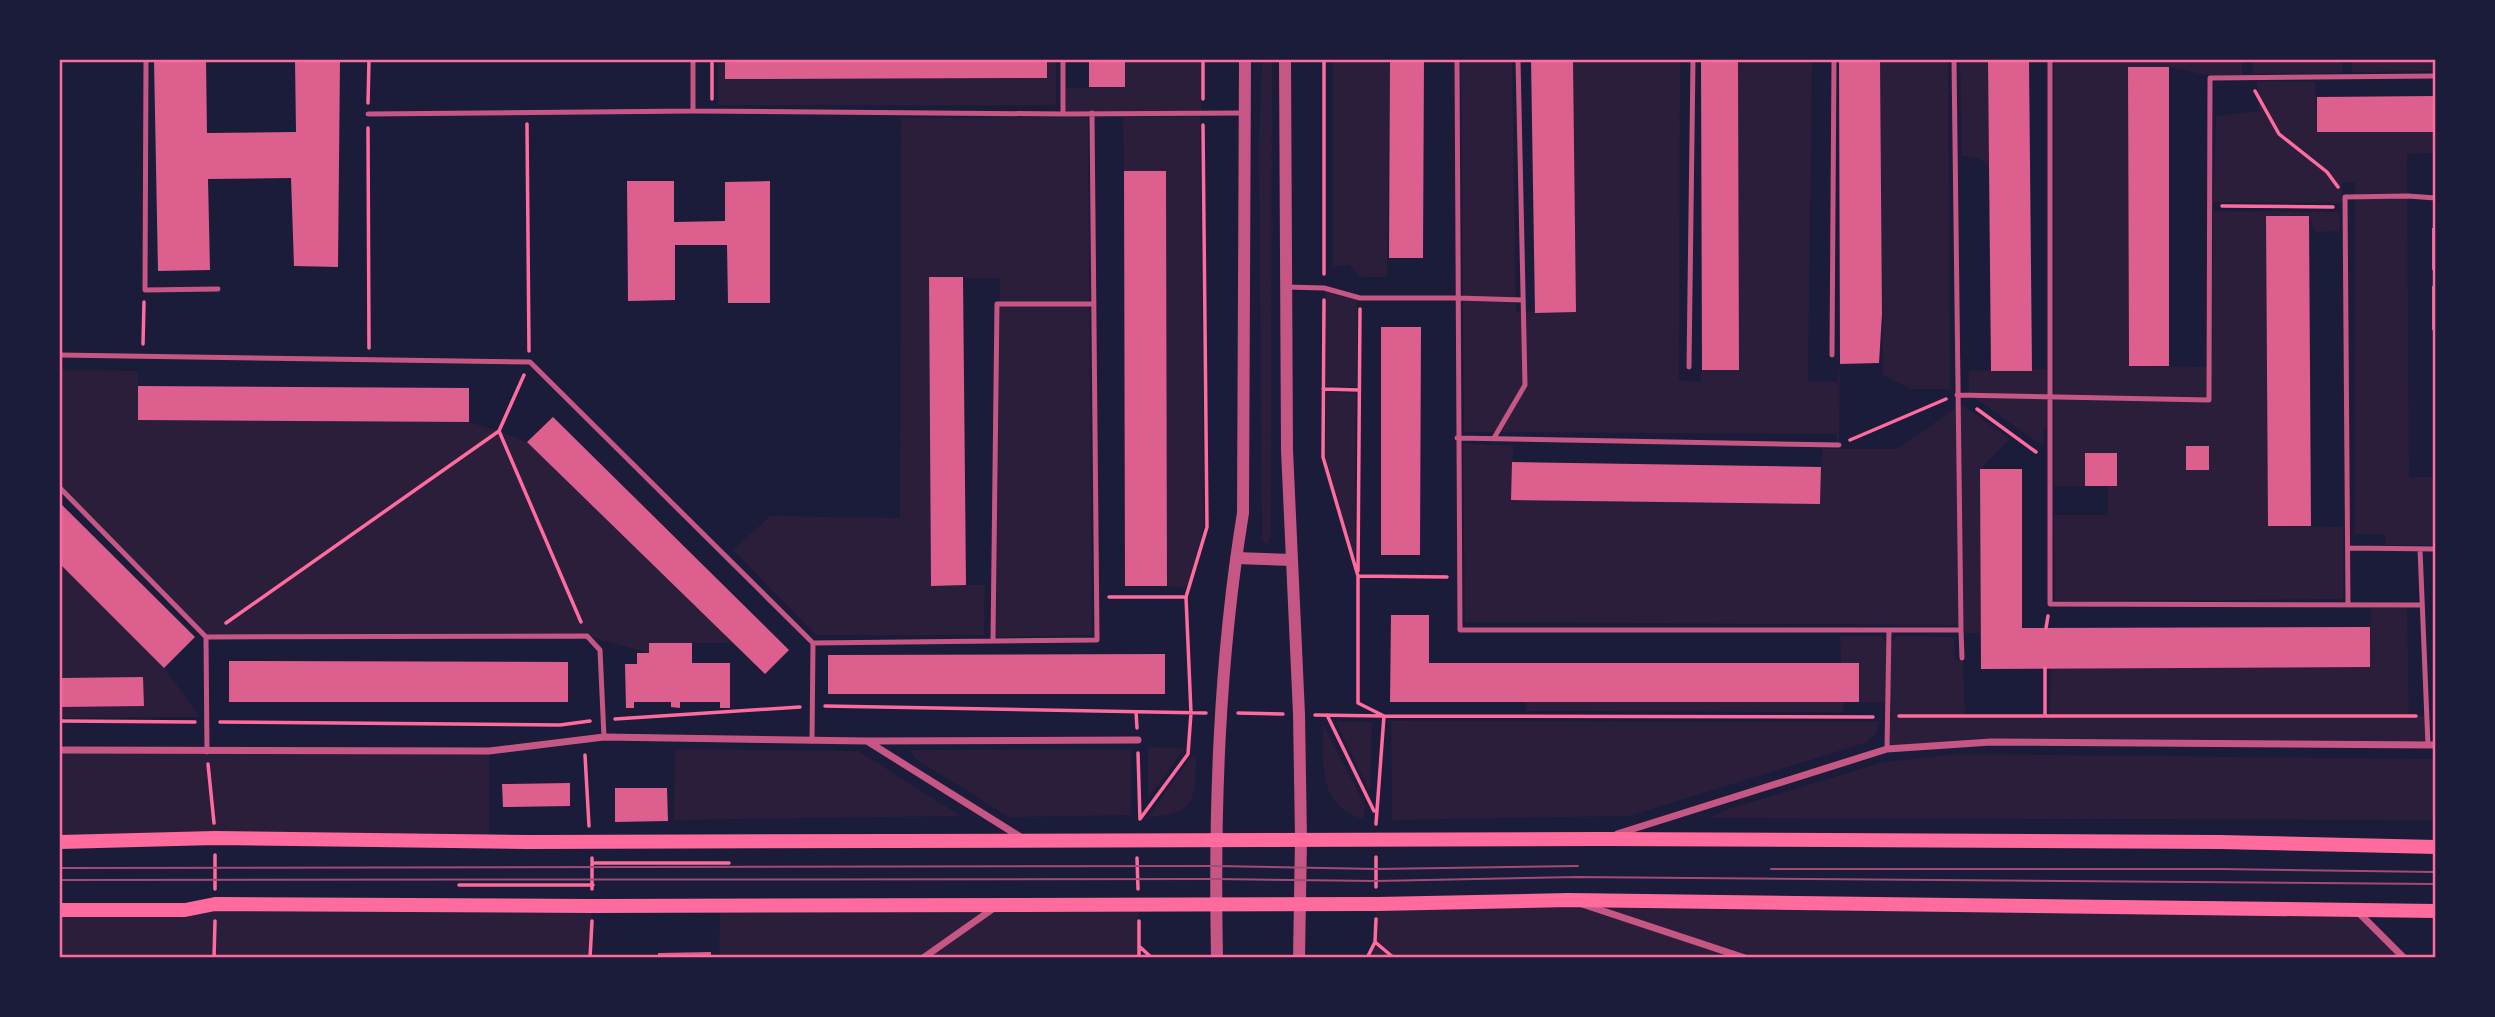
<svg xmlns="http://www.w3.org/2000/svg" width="2495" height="1017" font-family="Lora,serif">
	<rect width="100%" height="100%" fill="#1b1b3a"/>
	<path fill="#2a1e3b" d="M 718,60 L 725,60 L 726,79 L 1046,78 L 1047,60 L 1056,60 L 1056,105 L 718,105 Z
		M 1125,60 L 1201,60 L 1201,112 L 1066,111 L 1066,88 L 1125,87 Z
		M 1262,60 L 1272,60 L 1271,537 L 1268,544 L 1262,541 L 1259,144 Z
		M 1333,60 L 1390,60 L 1387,277 L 1361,277 L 1349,265 L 1333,267 Z
		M 1461,60 L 1512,60 L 1516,312 L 1576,312 L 1573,60 L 1680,60 L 1679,380 L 1700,382 L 1702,370 L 1739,370 L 1738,60 L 1812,60 L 1808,381 L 1837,382 L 1840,364 L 1839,445 L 1835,434 L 1464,432 Z
		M 1880,60 L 1948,60 L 1950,389 L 1911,389 L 1883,375 Z
		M 1960,60 L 1988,60 L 1989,169 L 1981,159 L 1962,156 Z
		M 2054,60 L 2242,60 L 2242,75 L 2206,75 L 2169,67 L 2128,68 L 2129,366 L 2212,367 L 2213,211 L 2339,212 L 2340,231 L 2315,232 L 2309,216 L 2266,217 L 2268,526 L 2343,527 L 2343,599 L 2055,601 L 2054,515 L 2108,515 L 2108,486 L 2117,485 L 2117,453 L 2085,453 L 2085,486 L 2054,486 Z
		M 2252,60 L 2342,60 L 2342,73 L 2253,74 Z
		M 2352,60 L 2435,60 L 2435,71 L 2352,72 Z
		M 2257,81 L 2315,82 L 2318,132 L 2435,132 L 2435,153 L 2407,154 L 2409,477 L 2435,477 L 2435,545 L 2386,545 L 2385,534 L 2355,534 L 2355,182 L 2342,182 L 2342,203 L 2213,202 L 2216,116 L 2259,111 Z
		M 1088,117 L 1092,635 L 996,637 L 1000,278 L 929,278 L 931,585 L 985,585 L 984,635 L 816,635 L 733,550 L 770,516 L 900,518 L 901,118 Z
		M 1123,117 L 1200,117 L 1204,526 L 1187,588 L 1167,586 L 1166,172 L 1124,171 Z
		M 1326,291 L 1357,300 L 1357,387 L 1326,386 Z
		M 2047,369 L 2047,429 L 2043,429 L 2043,446 L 1969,394 L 1969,371 Z
		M 60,370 L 138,371 L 138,420 L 469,422 L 499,431 L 527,442 L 733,643 L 649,643 L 649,653 L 587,636 L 206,637 L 60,488 Z
		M 1326,392 L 1356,393 L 1355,562 L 1325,456 Z
		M 1961,404 L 2010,439 L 1980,469 L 1980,633 L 1964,633 L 1963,625 L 1465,622 L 1463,444 L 1513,445 L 1512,500 L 1820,504 L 1822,449 L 1897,449 Z
		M 60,564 L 164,668 L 200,717 L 60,718 Z
		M 2371,608 L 2407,608 L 2409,716 L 2427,716 L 2428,745 L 1991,742 L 1887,749 L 1887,717 L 1892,716 L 1892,703 L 1859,702 L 1859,663 L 1841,663 L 1840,636 L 1881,636 L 1886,642 L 1892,641 L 1897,636 L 1954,637 L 1955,660 L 1963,660 L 1965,716 L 2050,715 L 2051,668 L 2370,667 Z
		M 1526,701 L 1844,702 L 1843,712 L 1526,711 Z
		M 1391,721 L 1879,722 L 1876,733 L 1868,742 L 1629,816 L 1392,820 Z
		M 1336,722 L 1372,722 L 1370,792 Z
		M 1323,724 L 1365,805 L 1363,819 C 1316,804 1324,764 1323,724 Z
		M 1148,747 L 1185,748 L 1148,798 Z
		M 675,749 L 858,751 L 961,816 L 674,820 Z
		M 1131,749 L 1131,815 L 1009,817 L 916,759 L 910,750 Z
		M 489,751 L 489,841 L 60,842 L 60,753 Z
		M 1958,754 L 2435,759 L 2435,820 L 1710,818 L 1725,810 L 1884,762 Z
		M 1196,756 C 1195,799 1197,814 1148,817 L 1190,758 Z
		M 1139,904 L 1138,957 L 719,958 L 720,906 Z
		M 1377,904 L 2355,909 L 2404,958 L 1367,958 L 1375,942 Z
		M 592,906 L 590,957 L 60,958 L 60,910 Z"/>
	<path fill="#dd5f8e" d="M 154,60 L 206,60 L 207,133 L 296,132 L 295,60 L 340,60 L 338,267 L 294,266 L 291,178 L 208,179 L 210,270 L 158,271 Z
		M 725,60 L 1047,60 L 1047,78 L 725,79 Z
		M 1089,60 L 1125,60 L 1125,87 L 1089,87 Z
		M 1390,60 L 1424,60 L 1423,258 L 1389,258 Z
		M 1531,60 L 1573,60 L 1576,312 L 1535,313 Z
		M 1701,60 L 1738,60 L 1739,370 L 1702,370 Z
		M 1839,60 L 1880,60 L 1882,314 L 1879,363 L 1840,364 Z
		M 1988,60 L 2029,60 L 2032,371 L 1991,371 Z
		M 2128,67 L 2169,67 L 2169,366 L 2129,366 Z
		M 2436,96 L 2436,132 L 2317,132 L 2317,97 Z
		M 1124,171 L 1166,171 L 1167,586 L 1125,586 Z
		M 627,181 L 674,181 L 674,222 L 725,221 L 725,182 L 770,181 L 770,303 L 728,303 L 727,245 L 675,245 L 675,300 L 628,301 Z
		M 2266,216 L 2309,216 L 2311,526 L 2268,526 Z
		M 2432,228 L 2436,228 L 2436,270 L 2432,270 Z
		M 929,277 L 963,277 L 966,585 L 931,586 Z
		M 2432,286 L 2436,286 L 2436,330 L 2432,330 Z
		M 1381,327 L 1421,327 L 1420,555 L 1381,555 Z
		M 138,386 L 469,388 L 469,422 L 138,420 Z
		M 553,417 L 789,650 L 765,674 L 527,442 Z
		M 2186,446 L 2209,446 L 2209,470 L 2186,470 Z
		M 2085,453 L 2117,453 L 2117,486 L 2085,486 Z
		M 1512,462 L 1821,467 L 1820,504 L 1511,500 Z
		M 1980,469 L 2022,469 L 2022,628 L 2370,627 L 2370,667 L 1981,669 Z
		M 60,503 L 195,637 L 164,668 L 60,564 Z
		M 1391,615 L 1429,615 L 1429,663 L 1859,663 L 1859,702 L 1390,702 Z
		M 649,643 L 692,643 L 692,663 L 730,663 L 730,708 L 720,708 L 720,702 L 680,702 L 680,708 L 671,707 L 671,702 L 634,702 L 634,708 L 626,708 L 625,664 L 637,664 L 637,653 L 649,653 Z
		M 1165,654 L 1165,694 L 828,694 L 828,655 Z
		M 229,661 L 568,662 L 568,702 L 229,702 Z
		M 143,677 L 144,706 L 60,707 L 60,678 Z
		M 570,783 L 570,806 L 503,807 L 502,784 Z
		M 615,788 L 667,788 L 668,821 L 615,822 Z
		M 711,952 L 711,958 L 658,958 L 658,953 Z"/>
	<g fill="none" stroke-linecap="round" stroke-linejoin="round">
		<path stroke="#ff6b9d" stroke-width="3.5" d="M 1324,60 L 1324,274
			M 2255,91 L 2279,134 L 2327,172 L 2338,187
			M 712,99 L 712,60
			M 1203,99 L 1203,60
			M 368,103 L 369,60
			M 527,124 L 529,351
			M 368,128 L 369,348
			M 2222,206 L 2333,207
			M 1324,300 L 1323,457 L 1358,576
			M 143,344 L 144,302
			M 524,375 L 499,431 L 581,622
			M 1323,389 L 1359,390
			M 1977,409 L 2036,452
			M 1850,440 L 1946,399
			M 1358,571 L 1360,309
			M 1447,577 L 1358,576 L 1358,703 L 1384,716 L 1873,717
			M 1109,597 L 1185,597
			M 226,623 L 499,431
			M 2046,628 L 2048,616
			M 825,706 L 1206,713
			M 1136,712 L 1137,728
			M 1238,713 L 1283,714
			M 1315,715 L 1384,716 L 1376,824
			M 1327,715 L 1374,811
			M 2045,715 L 2045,668
			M 1899,716 L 2416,716
			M 615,719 L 800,707
			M 60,721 L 195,722
			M 220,722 L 560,725 L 590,721
			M 1138,753 L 1140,819
			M 585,755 L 589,826
			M 208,764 L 214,823
			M 1140,819 L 1188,754 L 1191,713 L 1186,597 L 1207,527 L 1203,125
			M 1376,857 L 1376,887
			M 592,858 L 592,889
			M 1137,858 L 1138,889
			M 593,863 L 729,863
			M 459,885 L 593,885
			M 215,889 L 215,855
			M 1375,942 L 1394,958
			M 1140,947 L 1152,958
			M 214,958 L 215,921
			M 590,958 L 592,921
			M 1139,958 L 1139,921
			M 1367,958 L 1375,942 L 1376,919"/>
		<path stroke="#c65784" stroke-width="5" d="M 146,60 L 145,290 L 218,289
			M 1063,60 L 1063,114 L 1244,113
			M 1457,60 L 1460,630 L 1961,630 L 1954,60
			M 2050,60 L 2050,604 L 2422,605
			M 693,111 L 693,60
			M 368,114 L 693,111 L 1063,114
			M 1286,287 L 1324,288 L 1360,298 L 1458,298 L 1523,300
			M 60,355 L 530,362 L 813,643 L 812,741
			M 1832,355 L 1834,60
			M 1689,367 L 1693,60
			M 1957,395 L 2209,400 L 2210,78 L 2436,76
			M 1457,438 L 1839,445
			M 1494,438 L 1525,385 L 1518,60
			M 60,488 L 206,637 L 587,636 L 600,650 L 604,737
			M 2348,548 L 2436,549
			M 2420,549 L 2428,745
			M 2348,605 L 2345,197 L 2408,196 L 2436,198
			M 1961,630 L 1962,658
			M 206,637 L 207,752
			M 993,641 L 997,304 L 1094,304
			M 813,643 L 1097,640 L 1092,113
			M 1887,749 L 1889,630"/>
		<path stroke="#c65784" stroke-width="7" d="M 868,741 L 1138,740
			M 60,750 L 489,751 L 604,737 L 867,741 L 1022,838
			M 1617,834 L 1887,749 L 1991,742 L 2436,745
			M 1582,904 L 1745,958
			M 2358,912 L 2404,958
			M 923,958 L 994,908"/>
		<path stroke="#c65784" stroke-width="12" d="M 1285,60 L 1287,450 L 1299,714 L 1301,839 L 1299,958
			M 1236,558 L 1291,560
			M 1217,958 C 1214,808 1219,660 1243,513 L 1245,60"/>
		<path stroke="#ff6b9d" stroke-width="14" d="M 60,842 L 215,838 L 527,842 L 1602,839 L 2220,842 L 2436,847
			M 60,910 L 185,910 L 215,904 L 592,906 L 1377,904 L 1568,900 L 2436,911"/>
		<path stroke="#a44b75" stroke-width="2" d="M 60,868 L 1216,866 L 1376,869 L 1578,866
			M 1771,869 L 2221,869 L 2436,872
			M 60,880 L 1216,879 L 1376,881 L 1577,877 L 2436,884"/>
	</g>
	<rect width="2495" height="1017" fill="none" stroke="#1b1b3a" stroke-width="122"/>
	<rect x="61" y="61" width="2373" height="895" fill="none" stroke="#ff6b9d" stroke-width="2.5"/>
</svg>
